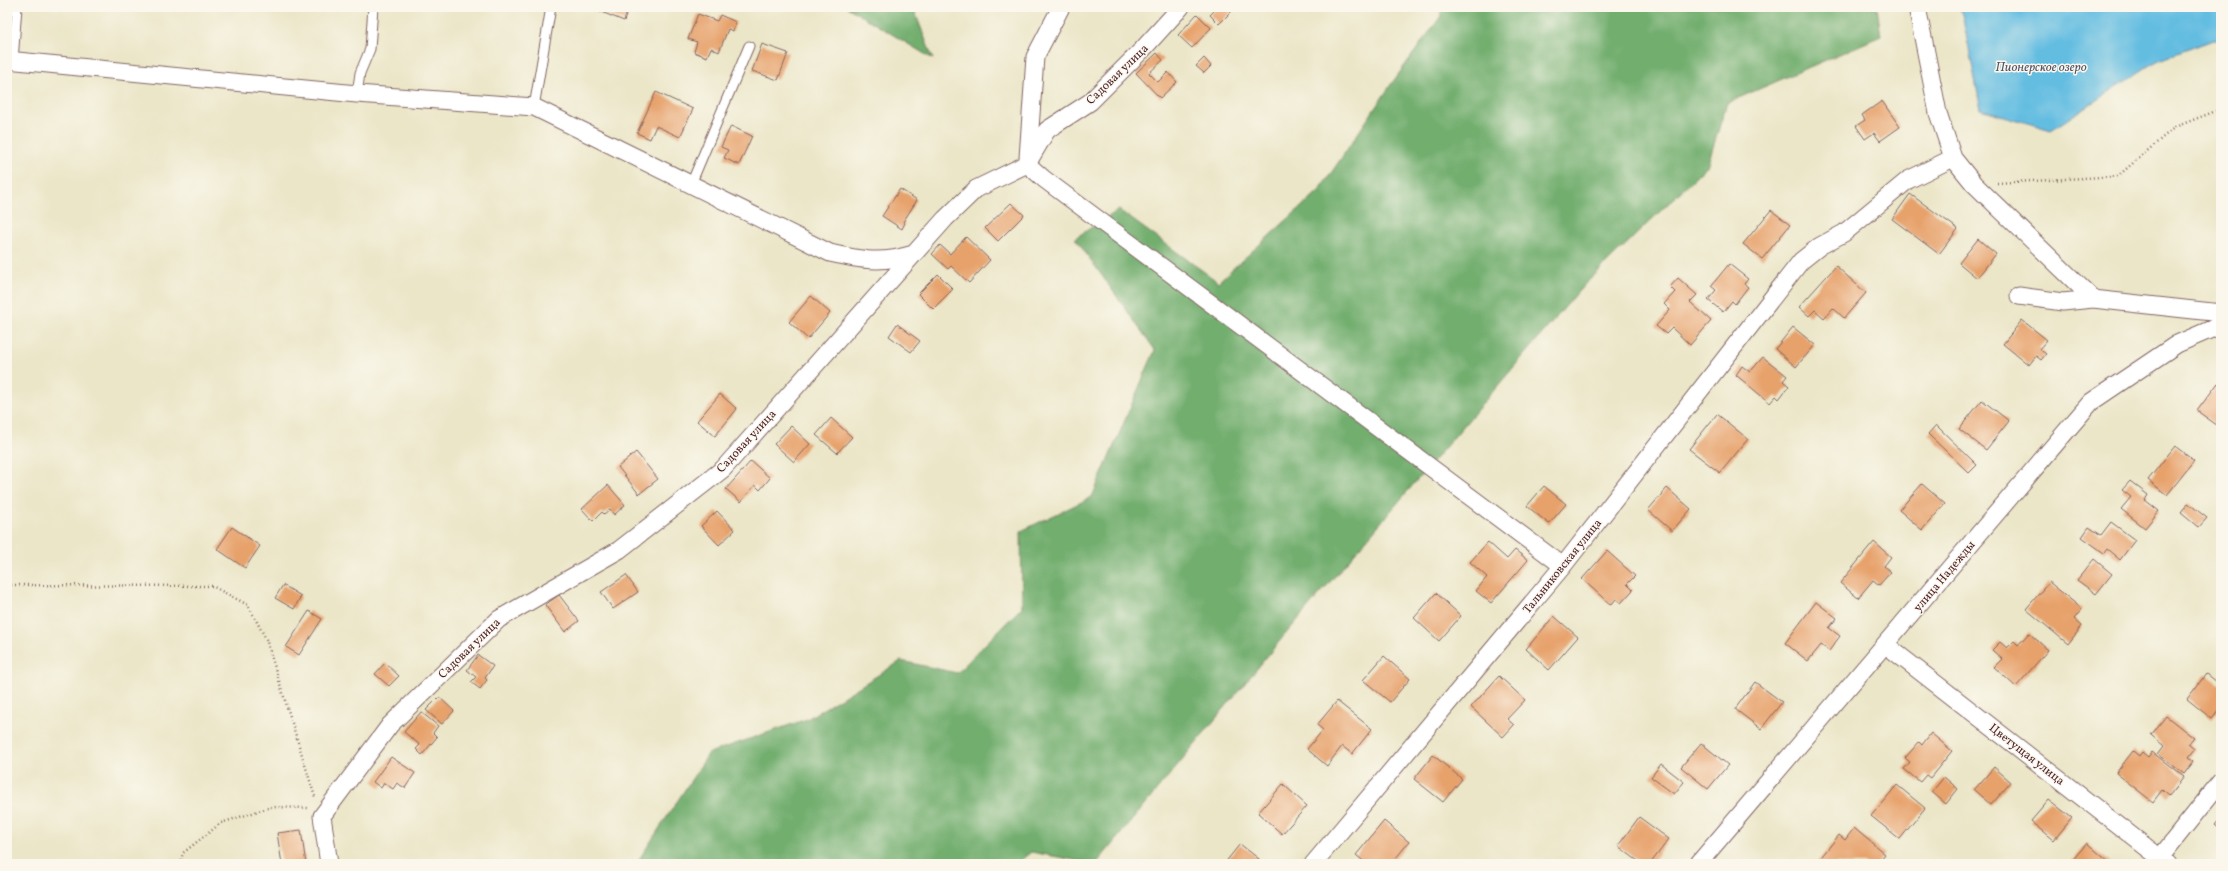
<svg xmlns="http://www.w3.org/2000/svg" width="2228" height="871" font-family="Vollkorn,serif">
	<rect width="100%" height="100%" fill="#fbf7ec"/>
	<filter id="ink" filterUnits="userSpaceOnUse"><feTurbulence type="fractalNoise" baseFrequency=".025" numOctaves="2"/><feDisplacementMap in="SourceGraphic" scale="8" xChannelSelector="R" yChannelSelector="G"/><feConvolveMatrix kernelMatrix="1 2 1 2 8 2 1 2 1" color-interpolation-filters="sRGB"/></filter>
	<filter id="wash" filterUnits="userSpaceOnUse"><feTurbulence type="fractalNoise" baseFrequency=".012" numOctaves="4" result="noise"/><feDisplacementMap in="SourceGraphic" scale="16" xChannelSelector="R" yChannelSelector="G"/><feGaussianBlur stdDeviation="0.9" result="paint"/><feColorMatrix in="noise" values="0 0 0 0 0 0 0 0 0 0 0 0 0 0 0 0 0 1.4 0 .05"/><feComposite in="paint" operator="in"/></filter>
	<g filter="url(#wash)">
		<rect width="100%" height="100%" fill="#ebe6c8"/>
		<path fill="#72ae6e" stroke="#5e664c" d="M 847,7 L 913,7 L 933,59 Z
			M 1441,7 L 1877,7 L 1881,36 L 1727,103 L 1707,166 L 1583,286 L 1283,637 L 1096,864 L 1031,852 L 1016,864 L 636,864 L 709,753 L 807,719 L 901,661 L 957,673 L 1022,607 L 1021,531 L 1092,497 L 1155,350 L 1075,238 L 1119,210 L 1218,282 L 1319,191 L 1392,83 L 1441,16 Z"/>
		<path fill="#63bde1" stroke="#566e86" d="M 1958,7 L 2221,7 L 2221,37 L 2156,61 L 2051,130 L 1981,109 L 1962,14 Z"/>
		<g id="blocks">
			<path fill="#e7a26c" d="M 589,7 L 629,7 L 624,21 Z
				M 1218,7 L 1236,7 L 1219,24 L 1210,15 Z
				M 698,14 L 717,21 L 720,15 L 736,22 L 733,31 L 728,29 L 719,52 L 711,48 L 707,57 L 694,52 L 697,42 L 688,39 Z
				M 1197,14 L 1211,28 L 1192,48 L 1178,35 Z
				M 762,44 L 788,53 L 778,80 L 752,71 Z
				M 1157,53 L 1163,60 L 1149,73 L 1158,82 L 1168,72 L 1177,82 L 1160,98 L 1136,73 Z
				M 1204,58 L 1211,66 L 1204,73 L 1196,66 Z
				M 656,92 L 693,109 L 680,137 L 656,126 L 650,139 L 637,133 Z
				M 1882,101 L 1900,127 L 1880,141 L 1874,133 L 1865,139 L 1856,126 L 1865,120 L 1862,115 Z
				M 731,126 L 752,136 L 739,165 L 724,158 L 728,150 L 721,147 Z
				M 900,189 L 917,200 L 903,222 L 905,223 L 902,229 L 882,216 Z
				M 1910,194 L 1958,229 L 1939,254 L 1892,219 Z
				M 1011,203 L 1024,215 L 998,241 L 985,228 Z
				M 1771,210 L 1790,225 L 1762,259 L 1743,244 Z
				M 966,237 L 990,260 L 969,283 L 951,266 L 948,269 L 932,254 L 940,245 L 950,254 Z
				M 1978,239 L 1996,254 L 1977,278 L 1959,263 Z
				M 1729,264 L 1748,279 L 1744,284 L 1748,287 L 1735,304 L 1732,301 L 1723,312 L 1708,300 L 1716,290 L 1711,286 Z
				M 1836,266 L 1866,293 L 1844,318 L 1833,308 L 1824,318 L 1815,310 L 1809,316 L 1799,307 Z
				M 938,274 L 953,289 L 933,309 L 918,294 Z
				M 1678,278 L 1697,295 L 1690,302 L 1711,321 L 1690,345 L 1672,328 L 1666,334 L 1656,326 L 1670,310 L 1664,304 L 1675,292 L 1670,287 Z
				M 811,296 L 830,313 L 808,339 L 789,322 Z
				M 2022,320 L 2047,340 L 2039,349 L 2046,354 L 2041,360 L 2036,356 L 2029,365 L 2003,344 Z
				M 897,324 L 920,341 L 911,352 L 889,336 Z
				M 1793,327 L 1815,345 L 1796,367 L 1775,349 Z
				M 1763,357 L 1787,376 L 1783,381 L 1789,386 L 1779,399 L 1776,396 L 1770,403 L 1736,375 L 1742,366 L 1750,372 Z
				M 2218,383 L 2221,386 L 2221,428 L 2197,411 Z
				M 720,394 L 737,409 L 715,436 L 697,421 Z
				M 1982,400 L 2009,421 L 1986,450 L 1959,429 Z
				M 1717,414 L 1748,439 L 1720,473 L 1689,449 Z
				M 831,418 L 852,437 L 837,453 L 816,435 Z
				M 1936,425 L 1977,465 L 1969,473 L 1928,434 Z
				M 791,426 L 810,444 L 794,462 L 774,444 Z
				M 2175,446 L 2194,461 L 2167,495 L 2148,480 Z
				M 636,452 L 658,479 L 639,494 L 618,467 Z
				M 751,461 L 770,478 L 760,490 L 755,485 L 741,502 L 726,489 Z
				M 2130,481 L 2148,495 L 2145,500 L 2159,511 L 2145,528 L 2121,509 L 2131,497 L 2122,490 Z
				M 1922,484 L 1945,504 L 1922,530 L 1899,510 Z
				M 608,485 L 625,505 L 614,515 L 610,509 L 604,514 L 602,512 L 593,521 L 582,509 Z
				M 1544,486 L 1566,504 L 1549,524 L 1527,506 Z
				M 1667,488 L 1691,509 L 1672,531 L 1648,510 Z
				M 2188,503 L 2207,518 L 2199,527 L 2181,512 Z
				M 717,511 L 735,530 L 719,545 L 701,526 Z
				M 2111,522 L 2135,540 L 2120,560 L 2107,549 L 2104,553 L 2082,537 L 2089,527 L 2101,535 Z
				M 232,527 L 260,546 L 245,568 L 217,549 Z
				M 1488,542 L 1507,559 L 1515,550 L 1528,560 L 1491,603 L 1476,591 L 1487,577 L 1470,562 Z
				M 1874,542 L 1891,557 L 1884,566 L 1891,572 L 1879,585 L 1873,580 L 1858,598 L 1840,583 Z
				M 1607,551 L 1635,576 L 1627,584 L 1633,590 L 1621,603 L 1616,599 L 1611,605 L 1582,579 Z
				M 2094,559 L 2112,574 L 2096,594 L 2077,580 Z
				M 626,575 L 638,592 L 613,609 L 601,592 Z
				M 2049,582 L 2082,609 L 2074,619 L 2082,626 L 2068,644 L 2026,609 Z
				M 283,585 L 301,596 L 294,609 L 275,598 Z
				M 1436,593 L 1461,616 L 1439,641 L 1414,618 Z
				M 559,595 L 579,621 L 565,632 L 545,605 Z
				M 1816,602 L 1837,618 L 1829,628 L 1840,636 L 1829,651 L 1821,645 L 1808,661 L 1785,643 Z
				M 309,611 L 322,619 L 299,655 L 286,647 Z
				M 1554,616 L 1578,637 L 1549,670 L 1526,649 Z
				M 2029,633 L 2048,650 L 2016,687 L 1994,667 L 2002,659 L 1992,650 L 2000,642 L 2007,648 L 2014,641 L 2018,645 Z
				M 478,655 L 493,666 L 485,678 L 487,680 L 480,689 L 471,682 L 476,677 L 467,670 Z
				M 1384,656 L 1410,679 L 1390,702 L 1363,680 Z
				M 385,663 L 399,676 L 389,686 L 375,674 Z
				M 2206,674 L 2221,686 L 2221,708 L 2212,719 L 2187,699 Z
				M 1499,676 L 1525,700 L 1507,719 L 1514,725 L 1503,737 L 1471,707 Z
				M 1755,682 L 1782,702 L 1761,729 L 1735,709 Z
				M 439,697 L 454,711 L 442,724 L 426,710 Z
				M 1337,701 L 1372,729 L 1352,754 L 1342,746 L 1327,766 L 1307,749 L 1323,730 L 1317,725 Z
				M 421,712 L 438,726 L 433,733 L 437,737 L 422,755 L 416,749 L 420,745 L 404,732 Z
				M 2166,716 L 2194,738 L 2189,744 L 2195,749 L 2189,757 L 2194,761 L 2184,774 L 2158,754 L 2164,746 L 2151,735 Z
				M 1931,733 L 1952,751 L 1930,778 L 1926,775 L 1920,782 L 1904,769 L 1910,762 L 1905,758 L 1919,742 L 1922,745 Z
				M 1701,743 L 1728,765 L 1708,789 L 1681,767 Z
				M 2133,751 L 2139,756 L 2142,752 L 2148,757 L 2152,752 L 2184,777 L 2169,796 L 2162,790 L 2153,802 L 2116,773 Z
				M 1433,755 L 1462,779 L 1443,802 L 1414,779 Z
				M 391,757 L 415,773 L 405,788 L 397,783 L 393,789 L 384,783 L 381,788 L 373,782 Z
				M 1661,764 L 1684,782 L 1674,794 L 1651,777 Z
				M 1994,767 L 2011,782 L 1991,805 L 1974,790 Z
				M 1944,777 L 1958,789 L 1946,804 L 1932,792 Z
				M 1283,784 L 1307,806 L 1282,834 L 1258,813 Z
				M 1897,785 L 1925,808 L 1900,839 L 1871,816 Z
				M 2049,800 L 2072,818 L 2054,840 L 2031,821 Z
				M 1639,817 L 1669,839 L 1650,864 L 1642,864 L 1618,846 Z
				M 2221,817 L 2221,829 L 2215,824 Z
				M 1384,821 L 1409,842 L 1391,864 L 1367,864 L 1356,855 Z
				M 1854,828 L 1885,854 L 1877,864 L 1822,864 L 1818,861 L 1839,835 L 1845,840 Z
				M 301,830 L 306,864 L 282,864 L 277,833 Z
				M 2087,843 L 2111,864 L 2069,864 Z
				M 1240,844 L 1259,859 L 1255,864 L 1224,864 Z"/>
		</g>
	</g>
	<g filter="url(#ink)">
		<use href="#blocks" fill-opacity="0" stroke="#826562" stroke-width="1"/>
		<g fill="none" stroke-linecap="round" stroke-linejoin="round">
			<g stroke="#826562" stroke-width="11">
				<path id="service" d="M 13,61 L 17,7
					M 357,94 L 360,73 L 370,49 L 373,7
					M 534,107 L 551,7
					M 691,184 L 749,46"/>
			</g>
			<g stroke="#826562" stroke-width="19">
				<path id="minor" d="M 1917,7 L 1938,113 L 1953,158 L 1974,184 L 2093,299
					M 7,60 L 357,94 L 534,107 L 830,253 C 861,260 882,264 913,254
					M 1028,158 L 1035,57 L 1061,7
					M 1027,164 L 1044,179 L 1563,566
					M 2019,296 L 2063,302 L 2093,299 L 2221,313
					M 1886,645 L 2168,864
					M 329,864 L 322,816 L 390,725 L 499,619 L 619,550 L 723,469 L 945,219 L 976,189 L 1027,164 L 1047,130 L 1090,102 L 1142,50 L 1181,7
					M 1313,864 L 1563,566 L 1801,261 L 1820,246 L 1844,233 L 1908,180 L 1953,158
					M 1698,864 L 2091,402 L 2177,344 L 2221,325
					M 2155,864 L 2221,781"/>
			</g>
			<path stroke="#826562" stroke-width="2.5" stroke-dasharray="1 3" stroke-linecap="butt" d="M 1997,183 L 2118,176 L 2175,127 L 2221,109
				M 7,585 L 212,586 L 248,605 L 266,639 L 315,797
				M 180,864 L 183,853 L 221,823 L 271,807 L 308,808"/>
			<use href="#service" stroke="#fff" stroke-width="9"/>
			<use href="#minor" stroke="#fff" stroke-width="17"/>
		</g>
	</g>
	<g text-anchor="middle" stroke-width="3" stroke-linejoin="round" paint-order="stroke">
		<g font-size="12" fill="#4a1f2b" stroke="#fbf7ec">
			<text transform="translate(1117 74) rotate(-44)" y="4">Садовая улица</text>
			<text transform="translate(746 441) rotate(-47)" y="4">Садовая улица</text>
			<text transform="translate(1562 566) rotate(-51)" y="4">Тальниковская улица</text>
			<text transform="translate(1944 576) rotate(-50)" y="4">улица Надежды</text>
			<text transform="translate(469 648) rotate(-44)" y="4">Садовая улица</text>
			<text transform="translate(2027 754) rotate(38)" y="4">Цветущая улица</text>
		</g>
		<g font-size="13" font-style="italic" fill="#53566b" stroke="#fbf7ec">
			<text x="2041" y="71">Пионерское озеро</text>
		</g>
	</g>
	<rect width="2228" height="871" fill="none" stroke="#fbf7ec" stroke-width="24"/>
</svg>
